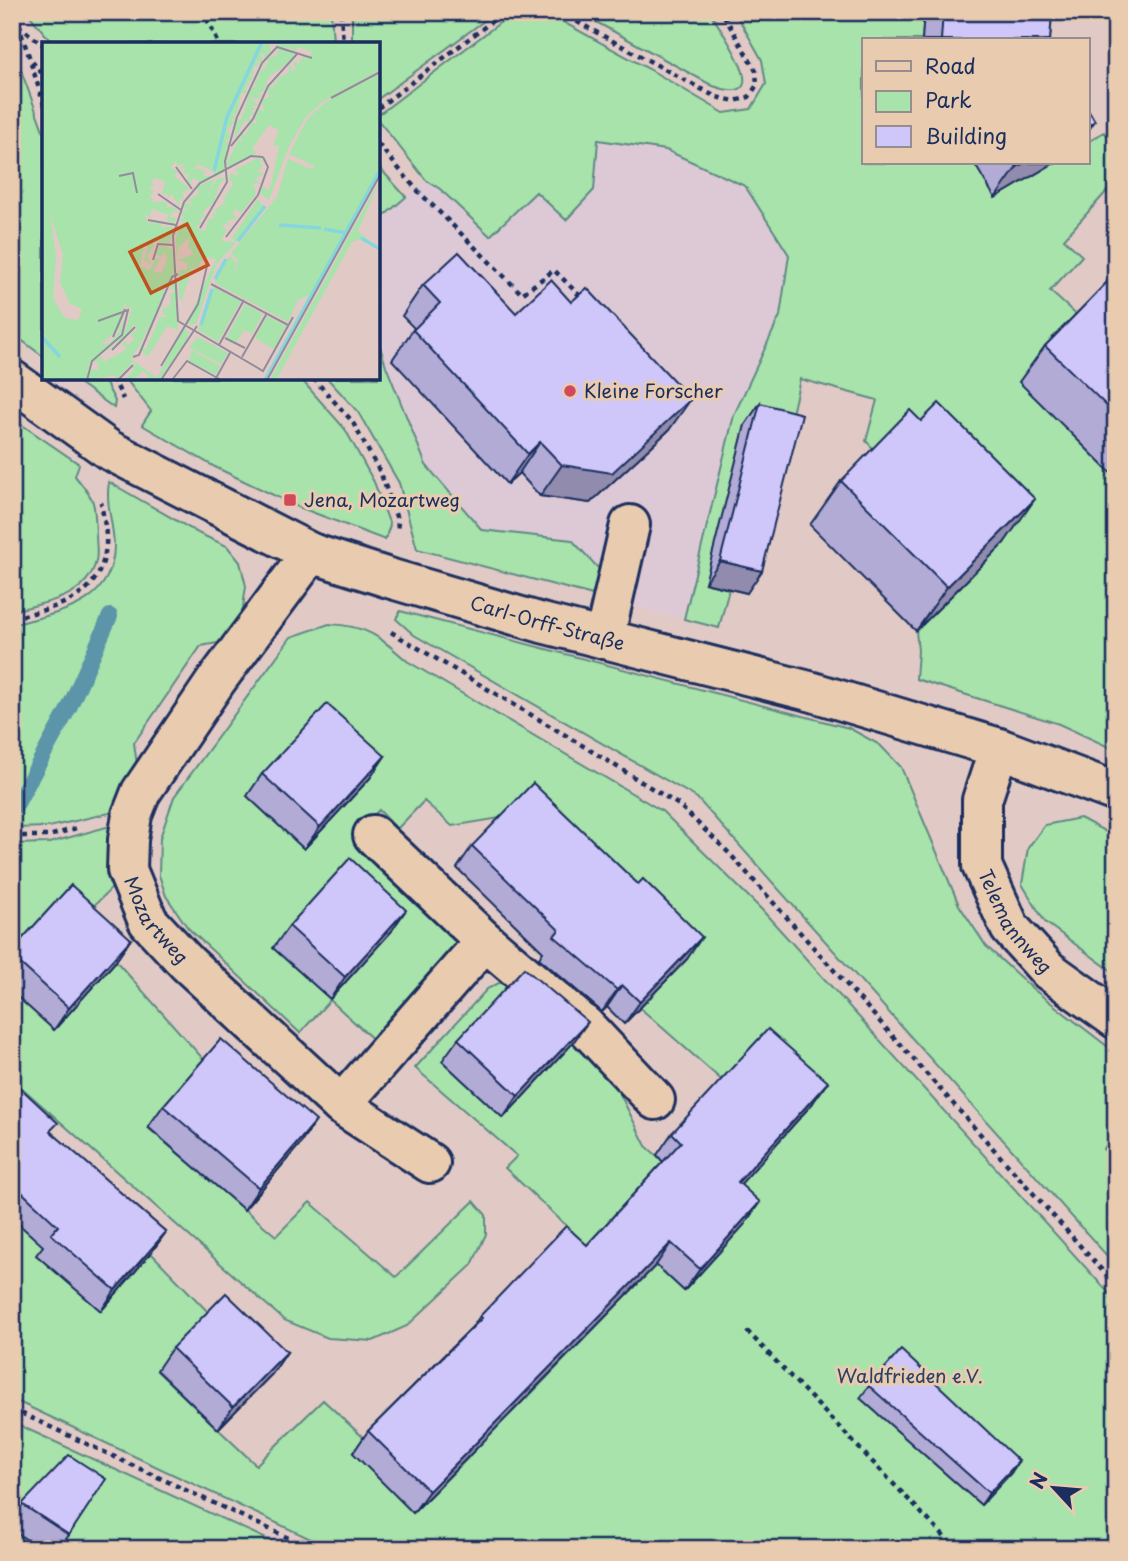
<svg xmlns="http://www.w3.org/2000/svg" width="1128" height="1561" font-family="'Playpen Sans',sans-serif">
	<rect width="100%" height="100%" fill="#e1cac6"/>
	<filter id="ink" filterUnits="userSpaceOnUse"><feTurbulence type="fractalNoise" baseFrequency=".0143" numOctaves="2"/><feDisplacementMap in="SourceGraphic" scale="14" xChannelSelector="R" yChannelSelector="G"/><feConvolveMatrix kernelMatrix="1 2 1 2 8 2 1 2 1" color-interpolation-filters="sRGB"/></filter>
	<g filter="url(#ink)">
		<path fill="#dcc9d5" d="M 598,140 L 666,150 L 745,186 L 789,255 L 780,316 L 734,415 L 684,619 L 608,599 L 572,540 L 482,530 L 426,465 L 386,366 L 378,340 L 378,221 L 426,180 L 440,189 Z"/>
		<path fill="#a7e3aa" stroke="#618984" stroke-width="2" d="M 27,12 L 331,12 L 333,42 L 333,44 L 53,44 Z
			M 352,12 L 496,12 L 378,99 L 378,44 L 352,44 Z
			M 514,12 L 545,12 L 649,69 L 724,113 L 751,109 L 766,84 L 762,60 L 735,12 L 924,12 L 922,40 L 864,40 L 864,163 L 1088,163 L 1088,142 L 1104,132 L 1116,143 L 1116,181 L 1064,239 L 1082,256 L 1050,291 L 1081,319 L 1020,382 L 1116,478 L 1116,743 L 1113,749 L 1059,724 L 916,679 L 918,651 L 916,631 L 1004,543 L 879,455 L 866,441 L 877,400 L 800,379 L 787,436 L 705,582 L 729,589 L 719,628 L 684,619 L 734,415 L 780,316 L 789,255 L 745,186 L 666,150 L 598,140 L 594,190 L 566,220 L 536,192 L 490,236 L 440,189 L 426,180 L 378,120 L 378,115 Z
			M 578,12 L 710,12 C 722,33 779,109 713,86 Z
			M 12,46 L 44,133 L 44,357 L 12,333 Z
			M 378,166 L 406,197 L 378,221 Z
			M 378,340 L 386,366 L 426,465 L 482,530 L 572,540 L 601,571 L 608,599 L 417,549 L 399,483 L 358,412 L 327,378 L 378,378 Z
			M 72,378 L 103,378 L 115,401 L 114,408 Z
			M 125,378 L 300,378 L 345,429 L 374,482 L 390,525 L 385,540 L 296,506 L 215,467 L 142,425 L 151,411 Z
			M 12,418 L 79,464 L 75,476 C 97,503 94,500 96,534 C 96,543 98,553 96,561 C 87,599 43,603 12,611 Z
			M 109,482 L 200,534 L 227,546 L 240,562 L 246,586 L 242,614 L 223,642 L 201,646 L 134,743 L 137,765 L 114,812 L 49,827 L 12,828 L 12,625 C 58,612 112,607 114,547 C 114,525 105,505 109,482 Z
			M 400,611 L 849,728 L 880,745 L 901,767 L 959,905 L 986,946 L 1033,989 L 1116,1053 L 1116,1135 L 1103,1149 L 1116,1161 L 1116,1266 L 697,798 L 414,635 L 396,619 Z
			M 329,624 C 368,626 379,636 407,661 L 662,811 L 762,910 L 1116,1301 L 1116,1549 L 332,1549 L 12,1399 L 12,1177 L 101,1311 L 151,1253 L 211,1315 L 157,1371 L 256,1465 L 323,1400 L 366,1440 L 413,1513 L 469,1457 L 437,1423 L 496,1368 L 527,1398 L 614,1308 L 551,1248 L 569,1228 L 505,1168 L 517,1156 L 415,1068 L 487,989 L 499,983 L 510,982 L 604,1062 L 646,1146 L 666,1164 L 708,1190 L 744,1178 L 812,1104 L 725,1083 L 640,1008 L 687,958 L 506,817 L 452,826 L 424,801 L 397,829 L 379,810 L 354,834 L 452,924 L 460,940 L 458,952 L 377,1043 L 330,1000 L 300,1033 L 188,928 L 166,896 L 159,875 L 160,838 L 174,797 L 291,637 Z
			M 1080,818 L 1116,837 L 1116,974 L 1045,922 L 1022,884 L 1028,848 L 1045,825 Z
			M 110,826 L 108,856 L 112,888 L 75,924 L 12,955 L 12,844 L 49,843 Z
			M 116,961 L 205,1061 L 148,1128 L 276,1236 L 310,1202 L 396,1277 L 474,1201 L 486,1215 L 486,1234 L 472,1265 L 407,1326 L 373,1341 L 328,1338 L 284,1320 L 12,1079 L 12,992 L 54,1029 Z
			M 12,1422 L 288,1549 L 12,1549 Z"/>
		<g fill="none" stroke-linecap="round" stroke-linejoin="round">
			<path stroke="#5b94aa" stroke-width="16" d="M 15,807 L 69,708 L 110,616"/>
			<g stroke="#1b2f5e" stroke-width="44">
				<g id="minor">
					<path id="s1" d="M 12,380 L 109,450 L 311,553 L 392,579 L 542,623 L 813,692 L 999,748 L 1116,792"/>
					<path id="s2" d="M 311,553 L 216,681 L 141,792 L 132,815 L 128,840 L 127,870 L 148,921 L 187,963 L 341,1105 L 430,1163"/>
					<path d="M 604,639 L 630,525"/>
					<path id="s3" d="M 999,748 L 982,800 L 982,866 L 1010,928 L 1048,970 L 1116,1019"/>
					<path d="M 373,835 L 485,941"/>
					<path d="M 341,1105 L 485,941 L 585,1026 L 655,1100"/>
				</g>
			</g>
			<path stroke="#1b2f5e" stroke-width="4.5" stroke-dasharray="5 5" stroke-linecap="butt" d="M 199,12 L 207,19 L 219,44
				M 341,12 L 343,44
				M 559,12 L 716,97 L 735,101 L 749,97 L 757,85 L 756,71 L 722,12
				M 12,16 L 18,24 L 30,59 L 44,76
				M 18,25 L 44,46
				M 31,63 L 44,105
				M 378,108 L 504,12
				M 378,144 L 416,189 L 522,294 L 554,270 L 581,297
				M 113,378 L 123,399
				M 313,378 L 352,421 L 381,474 L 398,522 L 397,530
				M 12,618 C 57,607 101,600 106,545 C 107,532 103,516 101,502
				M 391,632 L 567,736 L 679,805 L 730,854 L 1116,1286
				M 12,836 L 49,836 L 80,827
				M 747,1331 L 956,1549
				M 12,1409 L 312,1549"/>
			<use href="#minor" stroke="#e9cbb0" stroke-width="38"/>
		</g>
		<path fill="#b2abd6" stroke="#1b2f5e" stroke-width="2" d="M 924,12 L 1052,12 L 1050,40 L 922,40 Z
			M 974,163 L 1054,163 L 995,198 Z
			M 1116,273 L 1116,478 L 1019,382 L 1045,346 Z
			M 423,285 L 516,313 L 669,430 L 590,503 L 540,496 L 519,473 L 507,484 L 392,360 L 414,328 L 402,316 Z
			M 760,403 L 747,593 L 705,583 L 745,425 Z
			M 841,481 L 1004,543 L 916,631 L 810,525 Z
			M 385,756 L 370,778 L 304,849 L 247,796 L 262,774 Z
			M 472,846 L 687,959 L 624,1024 L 607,1007 L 602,1012 L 539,958 L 543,952 L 457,868 Z
			M 289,926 L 391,932 L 330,999 L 273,948 Z
			M 131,939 L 116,961 L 54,1030 L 12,992 L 12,950 Z
			M 458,1039 L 572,1044 L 503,1118 L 442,1061 Z
			M 12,1080 L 51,1132 L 166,1232 L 151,1253 L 101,1311 L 36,1255 L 43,1246 L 12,1218 Z
			M 812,1104 L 740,1184 L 745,1224 L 684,1291 L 656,1265 L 413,1513 L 353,1453 L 368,1431 L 473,1326 L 480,1316 L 587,1245 L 663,1162 L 657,1155 L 672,1133 Z
			M 163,1106 L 301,1143 L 244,1210 L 148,1127 Z
			M 172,1348 L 287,1352 L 272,1374 L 218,1429 L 157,1370 Z
			M 869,1386 L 1011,1473 L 981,1505 L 860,1398 Z
			M 22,1504 L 69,1535 L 59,1549 L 41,1549 L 12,1530 L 12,1517 Z"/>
		<path fill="#918bae" stroke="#1b2f5e" stroke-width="2" d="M 1095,121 L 1088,131 L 1088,125 Z
			M 1024,163 L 1054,163 L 995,198 L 1017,167 Z
			M 691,399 L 669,430 L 590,503 L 540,496 L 562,465 Z
			M 540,442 L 519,473 L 507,484 L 528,454 Z
			M 1035,499 L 1004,543 L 916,631 L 947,587 Z
			M 720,561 L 762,571 L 747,593 L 705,583 Z
			M 385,756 L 370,778 L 304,849 L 320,827 Z
			M 406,910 L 391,932 L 330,999 L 345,977 Z
			M 702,937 L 687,959 L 624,1024 L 640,1002 Z
			M 131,939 L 116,961 L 54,1030 L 69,1008 Z
			M 622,985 L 607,1007 L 602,1012 L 617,990 Z
			M 588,1022 L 572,1044 L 503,1118 L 518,1096 Z
			M 828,1082 L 812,1104 L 723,1204 L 738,1182 Z
			M 316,1121 L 301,1143 L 244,1210 L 259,1188 Z
			M 760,1202 L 745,1224 L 684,1291 L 700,1269 Z
			M 166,1232 L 151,1253 L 101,1311 L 115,1290 Z
			M 671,1243 L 656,1265 L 413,1513 L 429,1491 Z
			M 287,1352 L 272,1374 L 218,1429 L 233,1407 Z
			M 1019,1461 L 1011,1473 L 981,1505 L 989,1493 Z"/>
		<path fill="#cfc7f9" stroke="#1b2f5e" stroke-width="2" d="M 943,12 L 1052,12 L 1050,40 L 941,40 Z
			M 1088,109 L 1095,121 L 1088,125 Z
			M 1014,163 L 1024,163 L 1017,167 Z
			M 459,252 L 516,313 L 551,280 L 571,302 L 587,288 L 691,399 L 612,473 L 562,465 L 540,442 L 528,454 L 413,330 L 440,303 L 423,285 Z
			M 1116,273 L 1116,415 L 1045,346 Z
			M 760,403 L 802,414 L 762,571 L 720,561 Z
			M 939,403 L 1035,499 L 947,587 L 841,481 L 910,410 L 921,421 Z
			M 327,704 L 385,756 L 320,827 L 262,774 Z
			M 533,783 L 638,884 L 643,879 L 702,937 L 640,1002 L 622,985 L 617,990 L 554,936 L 559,930 L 472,846 Z
			M 350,858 L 406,910 L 345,977 L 289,926 Z
			M 71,885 L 131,939 L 69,1008 L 12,956 L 12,950 Z
			M 524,968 L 588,1022 L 518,1096 L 458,1039 Z
			M 768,1029 L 828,1082 L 738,1182 L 760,1202 L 700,1269 L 671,1243 L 429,1491 L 368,1431 L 482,1318 L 480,1316 L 566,1226 L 587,1245 L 681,1142 L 672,1133 Z
			M 221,1039 L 316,1121 L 259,1188 L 163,1106 Z
			M 12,1080 L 58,1123 L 50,1131 L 166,1232 L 115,1290 L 51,1234 L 58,1226 L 12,1183 Z
			M 226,1293 L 287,1352 L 233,1407 L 172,1348 Z
			M 901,1350 L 1019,1461 L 989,1493 L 869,1386 Z
			M 69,1455 L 106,1479 L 69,1535 L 22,1504 Z
			M 1099,1541 L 1106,1549 L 1091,1549 Z"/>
	</g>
	<g fill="#d1495b" stroke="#e9cbb0" stroke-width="2.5">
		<circle cx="570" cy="391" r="7"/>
		<rect x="283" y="493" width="14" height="14" rx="3.5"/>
	</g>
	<g text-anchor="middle" stroke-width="6" stroke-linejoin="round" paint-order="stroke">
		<g font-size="19" fill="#1b2f5e" stroke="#e9cbb0" text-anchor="start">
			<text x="584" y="398">Kleine Forscher</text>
			<text x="304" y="507">Jena, Mozartweg</text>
		</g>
		<g font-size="19" fill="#1b2f5e" stroke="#e9cbb0">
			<text dy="7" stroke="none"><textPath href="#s1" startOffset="593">Carl-Orff-Straße</textPath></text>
			<text dy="7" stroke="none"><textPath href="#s2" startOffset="432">Mozartweg</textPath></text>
			<text dy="7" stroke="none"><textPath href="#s3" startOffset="186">Telemannweg</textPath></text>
		</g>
		<g font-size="19" fill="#294166" stroke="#e9cbb0">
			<text x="910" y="1383">Waldfrieden e.V.</text>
		</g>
	</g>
	<g transform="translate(42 42)">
		<rect width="338" height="338" fill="#e1cac6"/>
		<path d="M 228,0 L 228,10 L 222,17 L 223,11 L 218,13 L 221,18 L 218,21 L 213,18 L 217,23 L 211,25 L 212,33 L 207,32 L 211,36 L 203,43 L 209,42 L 203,46 L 205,52 L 199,51 L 195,72 L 190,71 L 194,75 L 192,78 L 188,76 L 192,80 L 185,89 L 189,94 L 184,100 L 188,103 L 182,108 L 187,108 L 183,130 L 173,135 L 171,129 L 156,122 L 152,127 L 161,127 L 157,132 L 163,127 L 162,134 L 171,134 L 157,140 L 152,136 L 148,140 L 150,144 L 145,139 L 147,131 L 141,133 L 143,125 L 137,127 L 143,121 L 135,124 L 134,118 L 129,126 L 136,130 L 132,134 L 148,147 L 140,150 L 142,158 L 137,156 L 137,165 L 130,152 L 125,157 L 126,152 L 120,152 L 123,140 L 114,136 L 108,140 L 113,143 L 107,147 L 112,149 L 105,159 L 110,155 L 111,160 L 125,160 L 125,166 L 131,164 L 136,170 L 130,169 L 128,175 L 135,176 L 132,181 L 125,179 L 127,173 L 110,167 L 108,175 L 102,172 L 107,182 L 104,186 L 110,179 L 115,179 L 111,185 L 117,179 L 121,180 L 118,185 L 132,185 L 128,201 L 110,199 L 112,203 L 105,214 L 109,222 L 102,218 L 107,200 L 103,200 L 98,224 L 108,228 L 114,216 L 118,217 L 111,230 L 120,231 L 125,215 L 122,210 L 119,216 L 113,211 L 119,203 L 130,207 L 134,227 L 125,248 L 122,244 L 122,258 L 118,251 L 121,261 L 119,266 L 116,261 L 117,269 L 114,275 L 111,270 L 113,277 L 103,295 L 108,271 L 101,298 L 89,317 L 115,336 L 141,286 L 147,290 L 143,301 L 117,338 L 103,338 L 107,334 L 101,329 L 92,338 L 83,338 L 92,328 L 90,325 L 79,336 L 89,325 L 94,323 L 91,320 L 74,338 L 73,333 L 46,338 L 47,327 L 56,328 L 56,320 L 50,320 L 54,316 L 60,314 L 62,320 L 85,307 L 80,302 L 83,299 L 86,303 L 93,297 L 88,293 L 96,286 L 92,283 L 79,301 L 60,312 L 74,302 L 84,287 L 90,265 L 84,266 L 83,259 L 78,286 L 58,303 L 68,301 L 77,290 L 85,269 L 79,293 L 48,320 L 44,338 L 0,338 L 0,2 ZM 8,171 L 21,213 L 18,240 L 28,262 L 40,267 L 36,278 L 23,276 L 11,256 L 14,214 ZM 235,0 L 332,0 L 338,6 L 338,28 L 280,60 L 264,75 L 247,104 L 227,158 L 218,151 L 221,145 L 227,148 L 230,138 L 237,103 L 231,104 L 237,88 L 227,83 L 210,107 L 215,111 L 188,126 L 185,121 L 197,97 L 200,100 L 199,93 L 201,90 L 203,94 L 211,78 L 213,83 L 215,79 L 212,77 L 215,73 L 216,77 L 215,71 L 217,66 L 222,70 L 220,58 L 227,55 L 226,47 L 228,43 L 231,48 L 232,39 L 235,44 L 235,36 L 247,31 L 246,26 L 249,23 L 250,30 L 254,26 L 251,22 L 254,18 L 256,23 L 262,14 L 272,16 L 267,14 L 271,10 L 256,5 L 254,9 L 248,7 L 252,3 L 247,7 L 234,4 ZM 235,7 L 249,9 L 253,15 L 227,35 L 221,50 L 215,52 L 220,53 L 217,57 L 207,55 L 216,63 L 209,65 L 215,67 L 208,69 L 213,72 L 207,74 L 208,79 L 202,80 L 192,98 L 194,81 L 201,75 L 197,72 L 201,73 L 209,46 L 214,45 L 212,39 L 218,35 L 215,32 L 225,24 L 221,21 L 226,22 L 226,16 L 235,13 ZM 338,31 L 338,131 L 222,338 L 267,253 L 256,258 L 246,280 L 173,241 L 175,228 L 188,214 L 194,220 L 192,236 L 196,218 L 189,211 L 235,155 L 246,117 L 266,126 L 271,126 L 273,124 L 247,112 L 266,76 L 284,60 ZM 218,115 L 223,123 L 217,117 L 220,125 L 215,130 L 222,132 L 213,137 L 219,142 L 211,141 L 214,152 L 199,171 L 194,167 L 190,172 L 196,176 L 185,179 L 189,185 L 183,181 L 180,185 L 185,187 L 179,199 L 194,200 L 190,196 L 216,157 L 223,167 L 174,223 L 154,282 L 144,282 L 174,217 L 163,215 L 156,222 L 160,226 L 150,226 L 140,257 L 144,259 L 137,258 L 137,228 L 144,228 L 146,221 L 135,218 L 152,212 L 146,204 L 148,195 L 136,206 L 134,215 L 134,194 L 141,179 L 137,177 L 142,177 L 139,170 L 146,168 L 141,166 L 143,161 L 150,164 L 147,158 L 157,151 L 155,145 L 159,142 L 162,149 L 160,142 L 173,137 L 164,156 L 175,137 L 185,135 L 178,141 L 172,160 L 161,170 L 163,175 L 156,177 L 160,181 L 153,185 L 163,189 L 166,178 L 172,176 L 170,169 L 174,173 L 173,168 L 184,160 L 181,157 L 192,141 L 187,138 L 189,130 L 193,134 L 197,130 L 192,128 ZM 338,138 L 316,189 L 338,208 L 318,197 L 310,200 L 234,338 L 228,338 ZM 134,235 L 136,288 L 125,284 L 106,315 L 98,307 L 100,303 L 103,309 L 118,275 L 124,275 L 120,268 L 129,262 L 128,253 L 133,249 L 128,246 ZM 171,245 L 199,259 L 176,300 L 156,288 ZM 203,262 L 221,272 L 210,292 L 202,288 L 194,301 L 184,296 ZM 225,274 L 244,284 L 232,307 L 213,296 ZM 156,295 L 186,311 L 179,322 L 147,305 ZM 150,308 L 178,324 L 174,333 L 147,319 Z" fill="#a7e3aa" fill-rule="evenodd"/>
		<path fill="none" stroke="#86d7dd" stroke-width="3.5" d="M 172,129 L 185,75 L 220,0M 237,183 L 279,186M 282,187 L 304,191M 319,196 L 338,207M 196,199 L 223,164M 173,237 L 184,217M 159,283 L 170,247M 0,295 L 18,315M 223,338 L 338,128"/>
		<path fill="none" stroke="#928c9c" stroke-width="2" d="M 289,56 L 338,30M 189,104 L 211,77 L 226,44 L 255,12M 221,115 L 209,114 L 158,141 L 142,160 L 131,194 L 136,279 L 221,329 L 251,275M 134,125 L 150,147M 77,134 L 91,131 L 95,151M 116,152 L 139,168M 106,178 L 134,183M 158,186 L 185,140 L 183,119 L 195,75 L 220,21 L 235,5 L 270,16M 184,195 L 216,153 L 226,125 L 221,115M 111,218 L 116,202 L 131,203M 169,242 L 246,283M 71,295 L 83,267M 183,296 L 203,306M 177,303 L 202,258M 70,308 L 93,285M 91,315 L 97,313 L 130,235 L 136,232M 200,315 L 225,271M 119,324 L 156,262 L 165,224M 45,338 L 50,319 L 80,293 L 86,268 L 56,279M 76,338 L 91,323M 119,338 L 155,284M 130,338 L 145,319 L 179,338M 173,338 L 189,309M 225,338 L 338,133"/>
		<path fill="#bf511c" fill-opacity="0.15" stroke="#bf511c" stroke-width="3.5" d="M 145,182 L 166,223 L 109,251 L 88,210 Z"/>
		<rect width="338" height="338" fill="none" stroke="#1b2f5e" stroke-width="3.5"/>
	</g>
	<rect width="1128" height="1561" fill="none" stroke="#e9cbb0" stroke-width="42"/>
	<rect x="21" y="21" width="1086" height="1519" fill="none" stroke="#1b2f5e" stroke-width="2.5" filter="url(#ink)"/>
	<rect x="862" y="38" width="228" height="126" fill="#e9cbb0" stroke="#978d8f" stroke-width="2"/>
	<rect x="876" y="61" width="35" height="10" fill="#e9cbb0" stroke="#978d8f" stroke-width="2"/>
	<text x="925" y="74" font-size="21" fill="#1b2f5e">Road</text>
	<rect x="876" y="91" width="35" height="21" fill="#a7e3aa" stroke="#978d8f" stroke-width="2"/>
	<text x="925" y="108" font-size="21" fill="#1b2f5e">Park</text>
	<rect x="876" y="126" width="35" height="21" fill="#cfc7f9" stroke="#978d8f" stroke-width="2"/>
	<text x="925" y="144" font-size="21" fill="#1b2f5e">Building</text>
	<g transform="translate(1054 1488) rotate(296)" stroke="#e9cbb0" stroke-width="5" paint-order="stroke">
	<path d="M0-5L12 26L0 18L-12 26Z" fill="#1b2f5e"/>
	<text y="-10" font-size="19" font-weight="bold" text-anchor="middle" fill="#1b2f5e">N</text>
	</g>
</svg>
